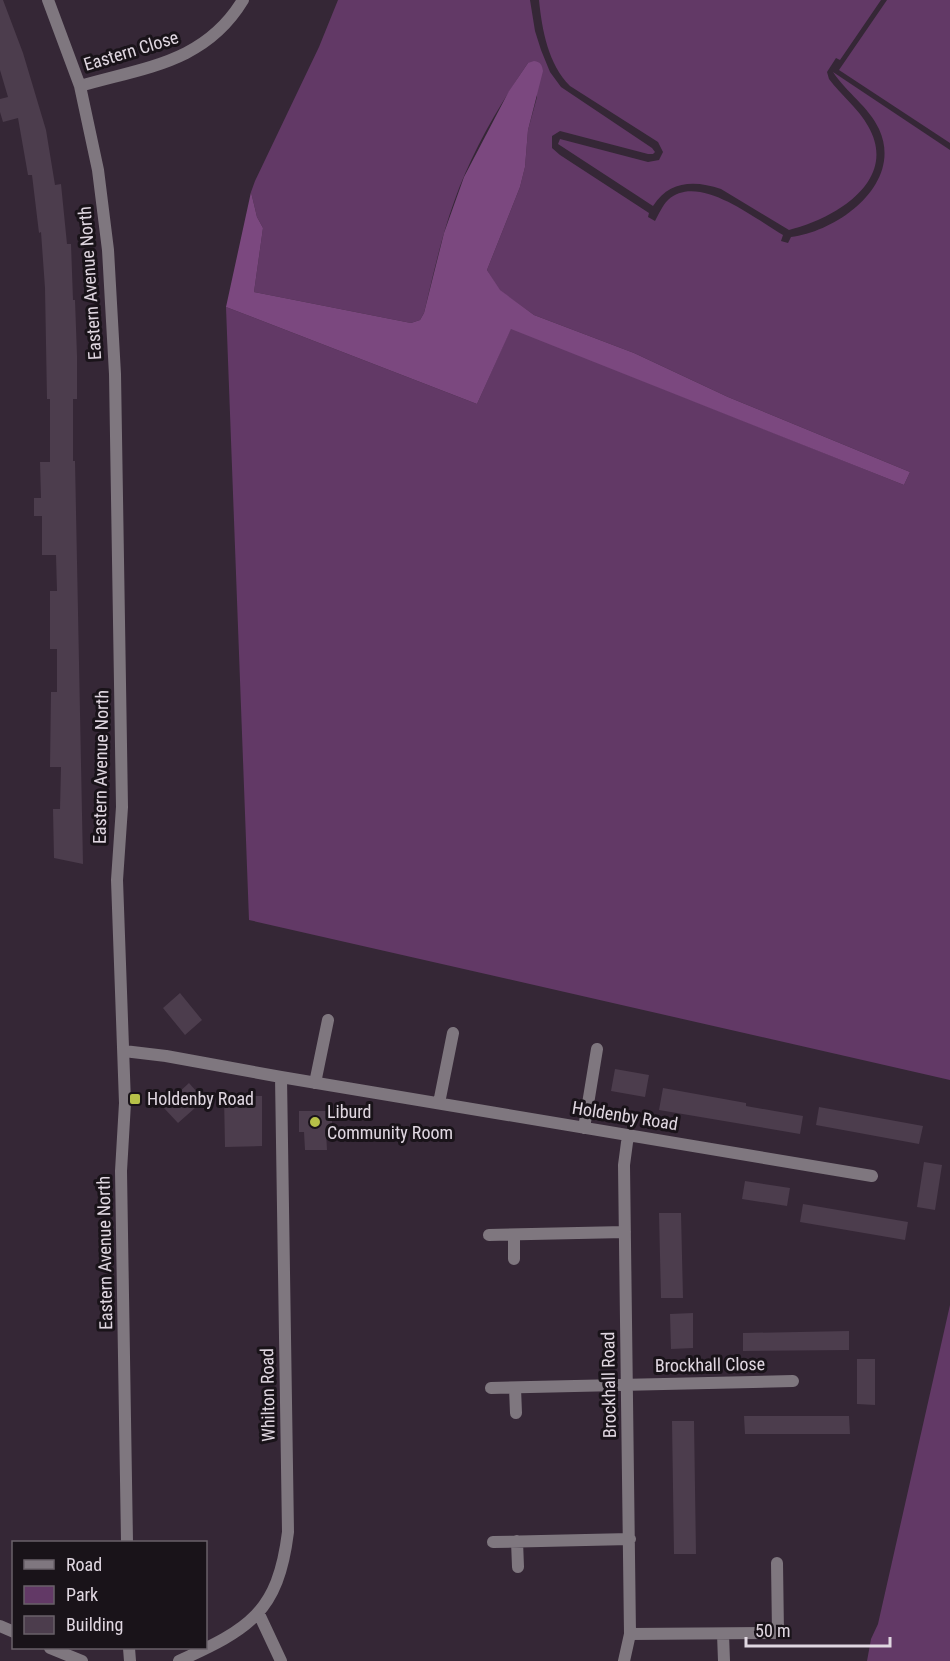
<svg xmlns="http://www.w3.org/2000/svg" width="950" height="1661" font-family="'Roboto Condensed',sans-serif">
	<rect width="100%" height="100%" fill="#352736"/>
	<path fill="#623966" d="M 338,0 L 530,0 L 535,31 L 541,50 L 550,72 L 561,87 L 652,148 L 655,152 L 653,154 L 648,154 L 560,131 L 552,136 L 552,148 L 560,155 L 649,213 L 648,217 L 655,221 C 659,214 662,206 668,200 C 698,172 755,219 783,235 L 781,241 L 788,243 L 791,237 C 839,231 904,183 879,129 C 869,107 846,92 833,72 L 950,150 L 950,1080 L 249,920 L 226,307 L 477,404 L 511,328 L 904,485 L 910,472 L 728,397 L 634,353 L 534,315 L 499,290 L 487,270 L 520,187 L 525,167 L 528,130 L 537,97 L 528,63 C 499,105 471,153 454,202 C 441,238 433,276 424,313 L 420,320 L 411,323 L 254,292 L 263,228 L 257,217 L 251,192 L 255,181 L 319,47 Z
		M 539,0 L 881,0 L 840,60 L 836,58 L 827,72 L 829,79 C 841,95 859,109 868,126 C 900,181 834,219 789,230 L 721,189 C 694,180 669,181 653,206 L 558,144 L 560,139 L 648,162 L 659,160 L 663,152 L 658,142 L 570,86 C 548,64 542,30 539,0 Z
		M 887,0 L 950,0 L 950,143 L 839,70 Z
		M 950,1305 L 950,1661 L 867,1661 L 871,1639 L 878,1624 Z"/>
	<path fill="#7b487f" d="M 534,61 C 541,62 542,65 543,71 L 528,130 L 525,167 L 520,187 L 487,270 L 500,290 L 534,315 L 634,353 L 728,397 L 910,472 L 904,485 L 511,329 L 477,404 L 226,307 L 251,192 L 257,217 L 263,228 L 254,292 L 411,323 L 420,320 L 424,313 L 444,233 L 464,177 L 509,91 L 528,63 Z"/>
	<path fill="#4c3d4d" d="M 0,0 L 3,0 L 23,53 L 46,130 L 55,185 L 61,184 L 67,244 L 71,244 L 73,300 L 75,300 L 77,356 L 77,399 L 73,399 L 73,461 L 75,461 L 83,864 L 54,858 L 53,809 L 60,809 L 61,767 L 50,767 L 51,692 L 57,692 L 57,649 L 50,649 L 50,591 L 57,591 L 56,555 L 42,555 L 42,516 L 34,516 L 34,498 L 41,498 L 40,462 L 50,462 L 50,399 L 47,399 L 45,288 L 41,232 L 39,233 L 32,175 L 28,175 L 18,118 L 3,122 L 0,112 L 0,99 L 8,97 L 0,70 Z
		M 180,993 L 202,1020 L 185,1035 L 163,1008 Z
		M 615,1069 L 649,1075 L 645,1097 L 611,1091 Z
		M 189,1083 L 204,1100 L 178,1123 L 163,1107 Z
		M 663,1088 L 746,1103 L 746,1106 L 803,1116 L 800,1134 L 659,1110 Z
		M 224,1096 L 262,1096 L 262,1146 L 225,1147 Z
		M 819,1107 L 923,1126 L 919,1144 L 816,1125 Z
		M 299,1111 L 332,1111 L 332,1132 L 326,1132 L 327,1150 L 305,1150 L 304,1132 L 299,1132 Z
		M 924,1162 L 942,1165 L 935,1210 L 917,1207 Z
		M 745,1181 L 790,1188 L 787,1206 L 742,1199 Z
		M 803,1204 L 908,1222 L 905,1240 L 800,1222 Z
		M 659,1213 L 681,1213 L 683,1298 L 661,1298 Z
		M 693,1313 L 693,1348 L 671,1349 L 670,1314 Z
		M 849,1331 L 849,1350 L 743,1351 L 743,1333 Z
		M 857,1359 L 875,1359 L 875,1405 L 857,1404 Z
		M 744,1416 L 849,1416 L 850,1434 L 745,1434 Z
		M 672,1421 L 694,1421 L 696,1554 L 674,1554 Z"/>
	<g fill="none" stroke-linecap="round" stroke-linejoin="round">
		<path stroke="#7f777f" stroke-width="12" d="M 48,0 L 80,86 L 98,170 L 108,250 L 115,374 L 122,807 L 117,880 L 125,1103 L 121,1171 L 127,1542
			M 80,86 C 145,67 205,63 243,0
			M 124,1051 L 166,1056 L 281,1077 L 872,1176
			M 315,1083 L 328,1020
			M 439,1103 L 453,1033
			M 584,1128 L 597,1049
			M 628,1135 L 624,1165 L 630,1634
			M 489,1235 L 625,1232
			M 514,1235 L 514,1259
			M 491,1388 L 793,1381
			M 515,1388 L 516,1413
			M 517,1541 L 518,1567
			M 493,1542 L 630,1539
			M 259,1614 L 281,1661
			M 0,1626 L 14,1632
			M 723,1634 L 724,1661
			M 50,1648 L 82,1661
			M 129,1648 L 130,1661
			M 179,1661 C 249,1629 278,1613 288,1532 L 281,1077
			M 624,1661 L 630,1634 L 778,1633 L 777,1563"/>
	</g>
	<g fill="#b7c148" stroke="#191319" stroke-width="2">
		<rect x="129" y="1093" width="12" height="12" rx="3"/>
		<circle cx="315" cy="1122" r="6"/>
	</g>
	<g text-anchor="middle" stroke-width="6" stroke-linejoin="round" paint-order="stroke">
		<g font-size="18" fill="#e0d7e1" stroke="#191319">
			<text transform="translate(131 51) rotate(-17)" y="6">Eastern Close</text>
			<text transform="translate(90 283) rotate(-94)" y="6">Eastern Avenue North</text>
			<text transform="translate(101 767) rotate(-89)" y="6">Eastern Avenue North</text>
			<text transform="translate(625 1116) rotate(9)" y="6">Holdenby Road</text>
			<text transform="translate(105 1253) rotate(-91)" y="6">Eastern Avenue North</text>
			<text transform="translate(710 1365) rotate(-1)" y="6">Brockhall Close</text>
			<text transform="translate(609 1385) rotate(-91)" y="6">Brockhall Road</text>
			<text transform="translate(268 1395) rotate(-91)" y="6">Whilton Road</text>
		</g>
		<g font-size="18" fill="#e0d7e1" stroke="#191319" text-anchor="start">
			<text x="147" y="1105">Holdenby Road</text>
			<text x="327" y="1118">Liburd<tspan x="327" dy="21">Community Room</tspan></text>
		</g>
	</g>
	<rect x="12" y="1541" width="195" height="108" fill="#191319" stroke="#696169" stroke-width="1.5"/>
	<rect x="24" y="1560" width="30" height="9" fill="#7f777f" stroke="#696169" stroke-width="1.5"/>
	<text x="66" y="1571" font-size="18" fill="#e0d7e1">Road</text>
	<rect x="24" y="1586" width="30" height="18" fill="#623966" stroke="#696169" stroke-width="1.5"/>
	<text x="66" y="1601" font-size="18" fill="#e0d7e1">Park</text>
	<rect x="24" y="1616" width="30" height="18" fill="#4c3d4d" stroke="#696169" stroke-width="1.5"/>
	<text x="66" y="1631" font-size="18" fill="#e0d7e1">Building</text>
	<path d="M746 1637v9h144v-9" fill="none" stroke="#e0d7e1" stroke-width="3"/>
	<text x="755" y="1637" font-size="18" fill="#e0d7e1" stroke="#191319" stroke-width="4.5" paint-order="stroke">50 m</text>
</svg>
